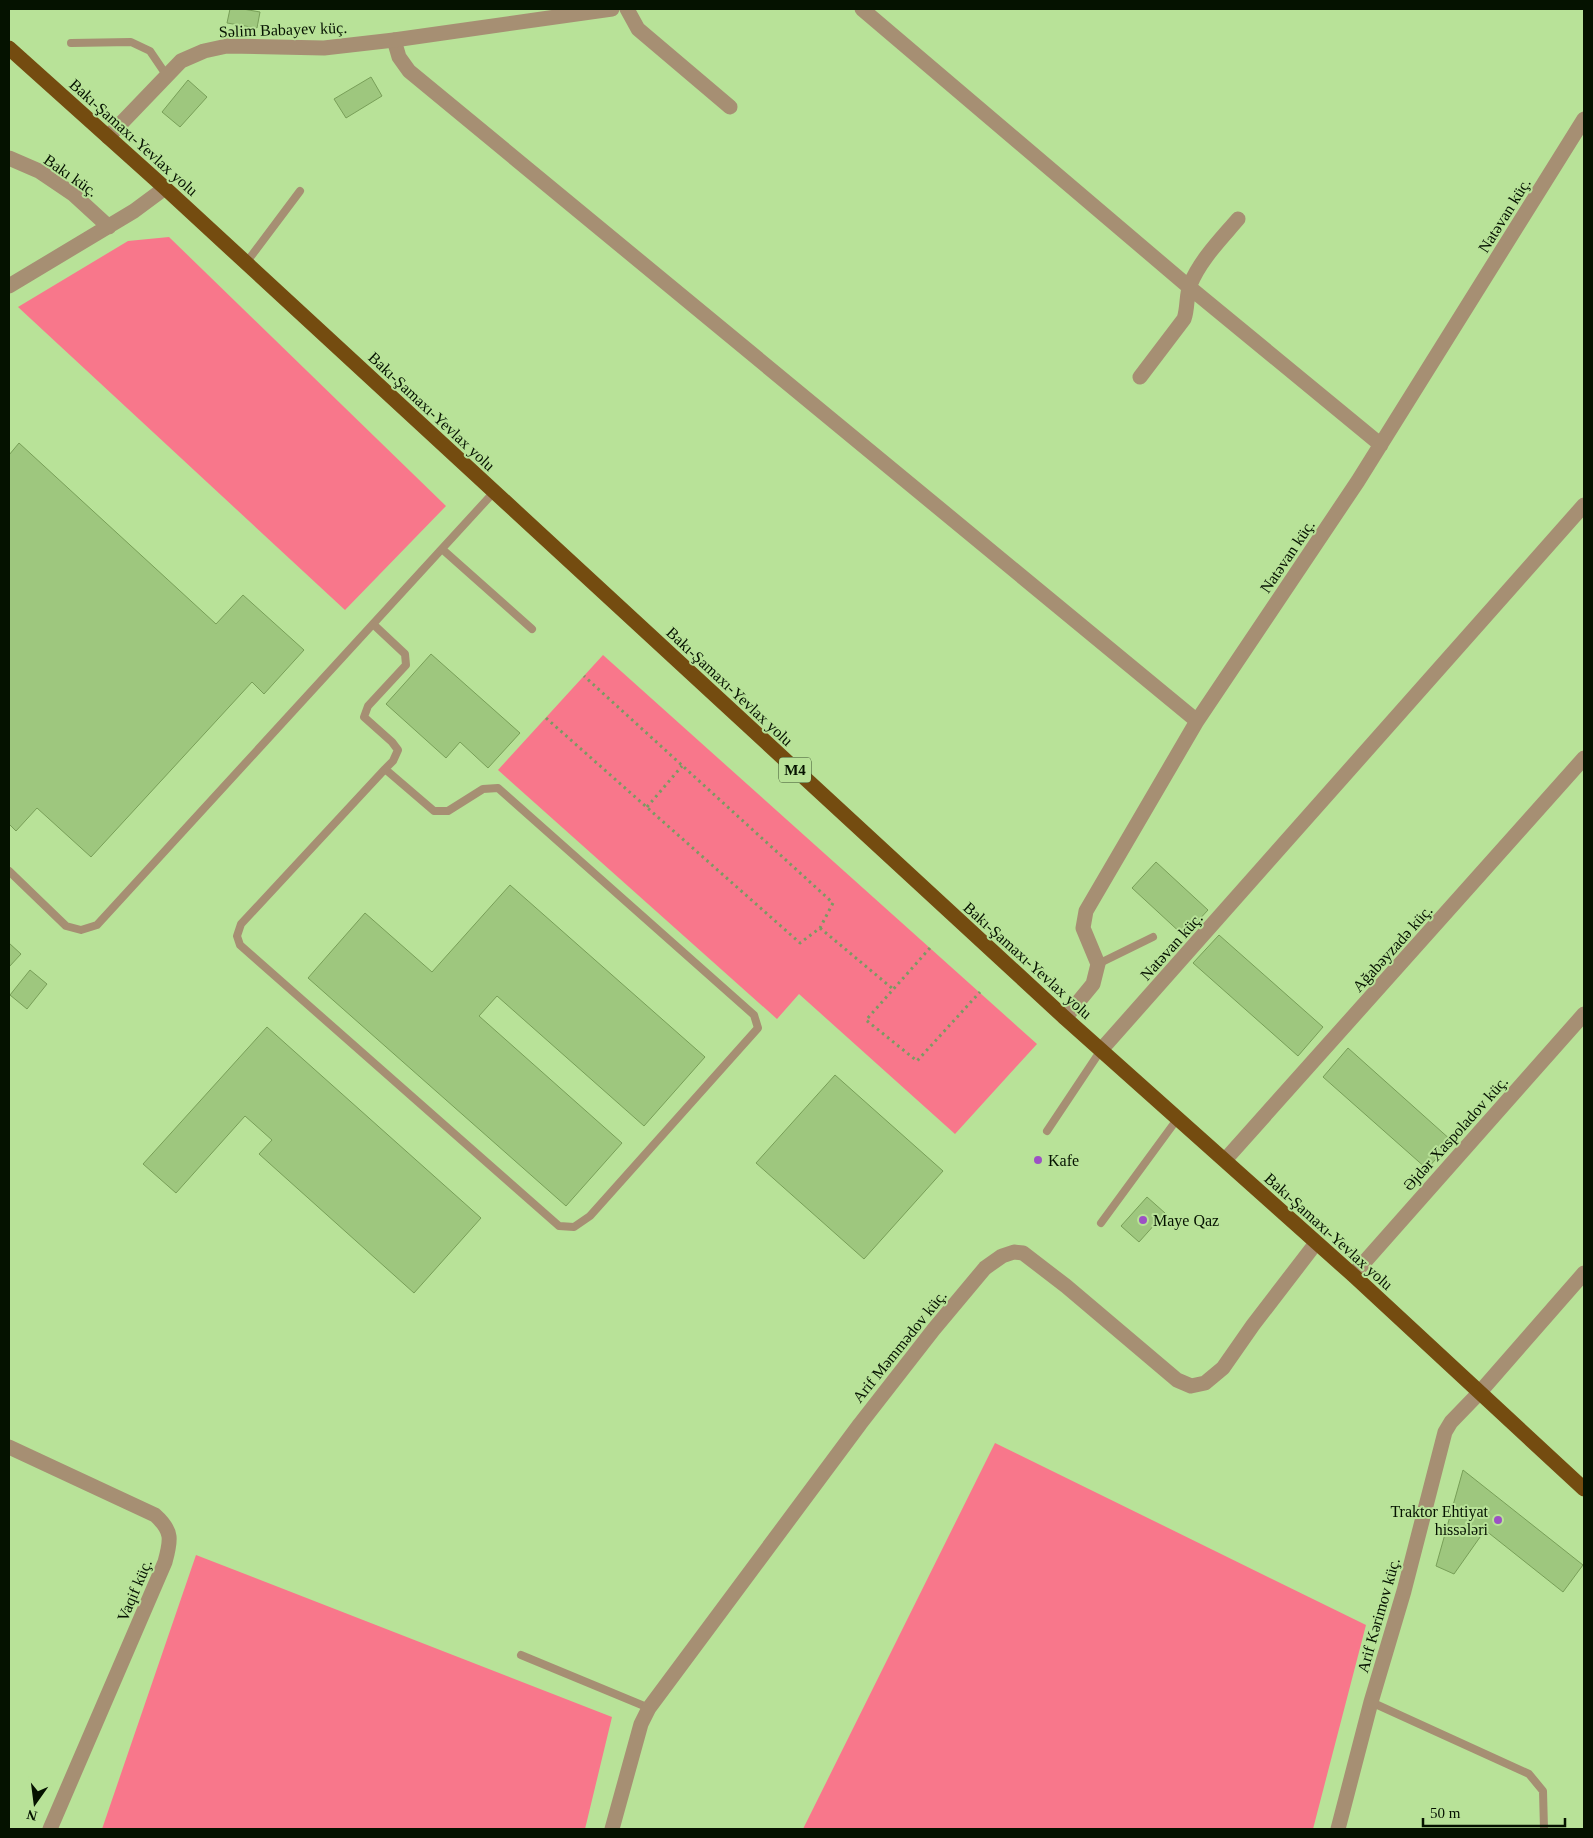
<svg xmlns="http://www.w3.org/2000/svg" width="1593" height="1838" font-family="Georgia,serif">
	<rect width="100%" height="100%" fill="#b8e298"/>
	<path fill="#f8778b" d="M 169,237 L 446,506 L 345,610 L 18,307 L 128,241 Z
		M 603,655 L 1037,1044 L 955,1134 L 799,994 L 777,1019 L 498,770 Z
		M 995,1443 L 1366,1625 L 1313,1829 L 803,1829 Z
		M 196,1555 L 612,1717 L 585,1829 L 102,1829 Z"/>
	<path fill="#9ec77e" stroke="#789f58" d="M 230,9 L 243,9 L 260,12 L 257,28 L 227,23 Z
		M 371,77 L 382,96 L 346,118 L 334,99 Z
		M 188,80 L 207,97 L 180,127 L 162,112 Z
		M 19,443 L 216,624 L 243,595 L 304,650 L 264,694 L 252,682 L 91,857 L 37,808 L 16,831 L 9,824 L 9,455 Z
		M 431,654 L 520,733 L 488,768 L 460,742 L 446,758 L 386,704 Z
		M 1156,862 L 1208,910 L 1184,936 L 1132,888 Z
		M 510,885 L 705,1057 L 644,1126 L 497,996 L 479,1016 L 622,1143 L 566,1206 L 308,978 L 365,913 L 432,972 Z
		M 1219,935 L 1323,1027 L 1298,1056 L 1193,963 Z
		M 9,943 L 21,954 L 9,967 Z
		M 30,970 L 47,984 L 27,1009 L 10,995 Z
		M 267,1027 L 481,1218 L 414,1293 L 259,1154 L 272,1140 L 245,1116 L 176,1193 L 143,1164 Z
		M 1348,1048 L 1452,1141 L 1427,1169 L 1323,1077 Z
		M 835,1075 L 943,1171 L 864,1259 L 756,1163 Z
		M 1147,1197 L 1165,1213 L 1139,1242 L 1121,1226 Z
		M 1463,1470 L 1583,1565 L 1563,1592 L 1485,1530 L 1454,1574 L 1436,1566 Z"/>
	<g fill="none" stroke-linecap="round" stroke-linejoin="round">
		<path stroke="#7a9a63" stroke-width="3" stroke-dasharray="2.5 4" stroke-linecap="butt" d="M 546,718 L 800,943 L 820,928 L 833,903 L 584,676
			M 647,807 L 682,766
			M 820,928 L 893,989
			M 930,948 L 866,1020 L 917,1061 L 980,992"/>
		<path stroke="#a68f73" stroke-width="8" d="M 71,43 L 131,42 L 150,51 L 167,76
			M 246,263 L 300,191
			M 442,549 L 532,629
			M 373,624 L 405,654 L 406,665 L 368,706 L 364,717 L 392,742 L 398,750 L 393,761 L 385,769 L 241,924 L 237,936 L 240,945 L 559,1226 L 574,1227 L 590,1216 L 758,1028 L 754,1015 L 498,788 L 483,789 L 448,811 L 434,811 L 385,769
			M 9,871 L 66,926 L 81,930 L 97,925 L 494,492
			M 1098,964 L 1153,937
			M 1047,1131 L 1101,1050
			M 1101,1223 L 1178,1118
			M 521,1655 L 649,1708
			M 1371,1702 L 1529,1774 L 1543,1791 L 1544,1829"/>
		<path stroke="#a68f73" stroke-width="15" d="M 627,9 L 638,29 L 730,107
			M 862,9 L 1189,287 L 1381,445
			M 394,40 L 399,57 L 409,71 L 1197,721
			M 9,158 L 39,171 L 73,194 L 109,227
			M 9,286 L 134,211 L 165,188
			M 1140,377 L 1184,319 C 1188,308 1186,295 1190,285 C 1200,260 1221,239 1238,219
			M 1065,1018 L 1093,984 L 1098,964 L 1083,928 L 1086,911 L 1197,721 L 1358,481 L 1584,119
			M 1101,1050 L 1584,505
			M 1225,1160 L 1584,758
			M 1353,1275 L 1584,1014
			M 9,1447 L 155,1515 C 173,1531 171,1540 165,1562 L 50,1829
			M 612,1829 L 641,1724 L 649,1708 L 860,1424 L 934,1329 L 985,1268 L 1002,1256 L 1014,1252 L 1023,1253 L 1066,1286 L 1177,1380 L 1191,1386 L 1205,1383 L 1223,1368 L 1253,1325 L 1316,1243
			M 1338,1829 L 1371,1702 L 1404,1591 L 1445,1432 L 1451,1422 L 1480,1392 L 1584,1273"/>
		<path stroke="#a68f73" stroke-width="15" d="M 108,137 L 181,61 L 204,51 L 227,46 L 324,48 L 394,40 L 612,9"/>
		<path stroke="#744c10" stroke-width="15" d="M 9,48 L 165,188 L 1065,1018 L 1353,1275 L 1584,1489"/>
	</g>
	<g fill="#9c51c4" stroke="#b8e298" stroke-width="2">
		<circle cx="1038" cy="1160" r="5"/>
		<circle cx="1143" cy="1220" r="5"/>
		<circle cx="1498" cy="1520" r="5"/>
	</g>
	<g text-anchor="middle" stroke-width="4" stroke-linejoin="round" paint-order="stroke">
		<rect fill="#b8e298" stroke="#3b502e" stroke-width="1" x="779" y="757.5" width="32" height="25" rx="4"/>
		<g font-size="15" font-weight="bold" fill="#051200">
			<text x="795" y="775">M4</text>
		</g>
		<g font-size="16" fill="#051200" stroke="#b8e298">
			<text transform="translate(283 29) rotate(-2)" y="6">Səlim Babayev küç.</text>
			<text transform="translate(134 137) rotate(42)" y="6">Bakı-Şamaxı-Yevlax yolu</text>
			<text transform="translate(71 175) rotate(35)" y="6">Bakı küç.</text>
			<text transform="translate(1504 215) rotate(-58)" y="6">Natəvan küç.</text>
			<text transform="translate(432 411) rotate(43)" y="6">Bakı-Şamaxı-Yevlax yolu</text>
			<text transform="translate(1287 556) rotate(-56)" y="6">Natəvan küç.</text>
			<text transform="translate(730 686) rotate(43)" y="6">Bakı-Şamaxı-Yevlax yolu</text>
			<text transform="translate(1171 946) rotate(-48)" y="6">Natəvan küç.</text>
			<text transform="translate(1392 948) rotate(-48)" y="6">Ağabəyzadə küç.</text>
			<text transform="translate(1028 960) rotate(42)" y="6">Bakı-Şamaxı-Yevlax yolu</text>
			<text transform="translate(1455 1133) rotate(-48)" y="6">Əjdər Xaspoladov küç.</text>
			<text transform="translate(1329 1231) rotate(42)" y="6">Bakı-Şamaxı-Yevlax yolu</text>
			<text transform="translate(899 1346) rotate(-51)" y="6">Arif Məmmədov küç.</text>
			<text transform="translate(134 1590) rotate(-67)" y="6">Vaqif küç.</text>
			<text transform="translate(1378 1615) rotate(-74)" y="6">Arif Kərimov küç.</text>
		</g>
		<g font-size="16" fill="#051200" stroke="#b8e298" text-anchor="start">
			<text x="1048" y="1166">Kafe</text>
			<text x="1153" y="1226">Maye Qaz</text>
			<text x="1488" y="1517" text-anchor="end">Traktor Ehtiyat<tspan x="1488" dy="18">hissələri</tspan></text>
		</g>
	</g>
	<rect width="1593" height="1838" fill="none" stroke="#051200" stroke-width="20"/>
	<g transform="translate(35 1803) rotate(194)" stroke="#b8e298" stroke-width="4" paint-order="stroke">
	<path d="M0-4L9 19L0 12L-9 19Z" fill="#051200"/>
	<text y="-8" font-size="14" font-weight="bold" text-anchor="middle" fill="#051200">N</text>
	</g>
	<path d="M1423 1818v8h142v-8" fill="none" stroke="#051200" stroke-width="2.5"/>
	<text x="1430" y="1818" font-size="15" fill="#051200" stroke="#b8e298" stroke-width="4" paint-order="stroke">50 m</text>
</svg>
